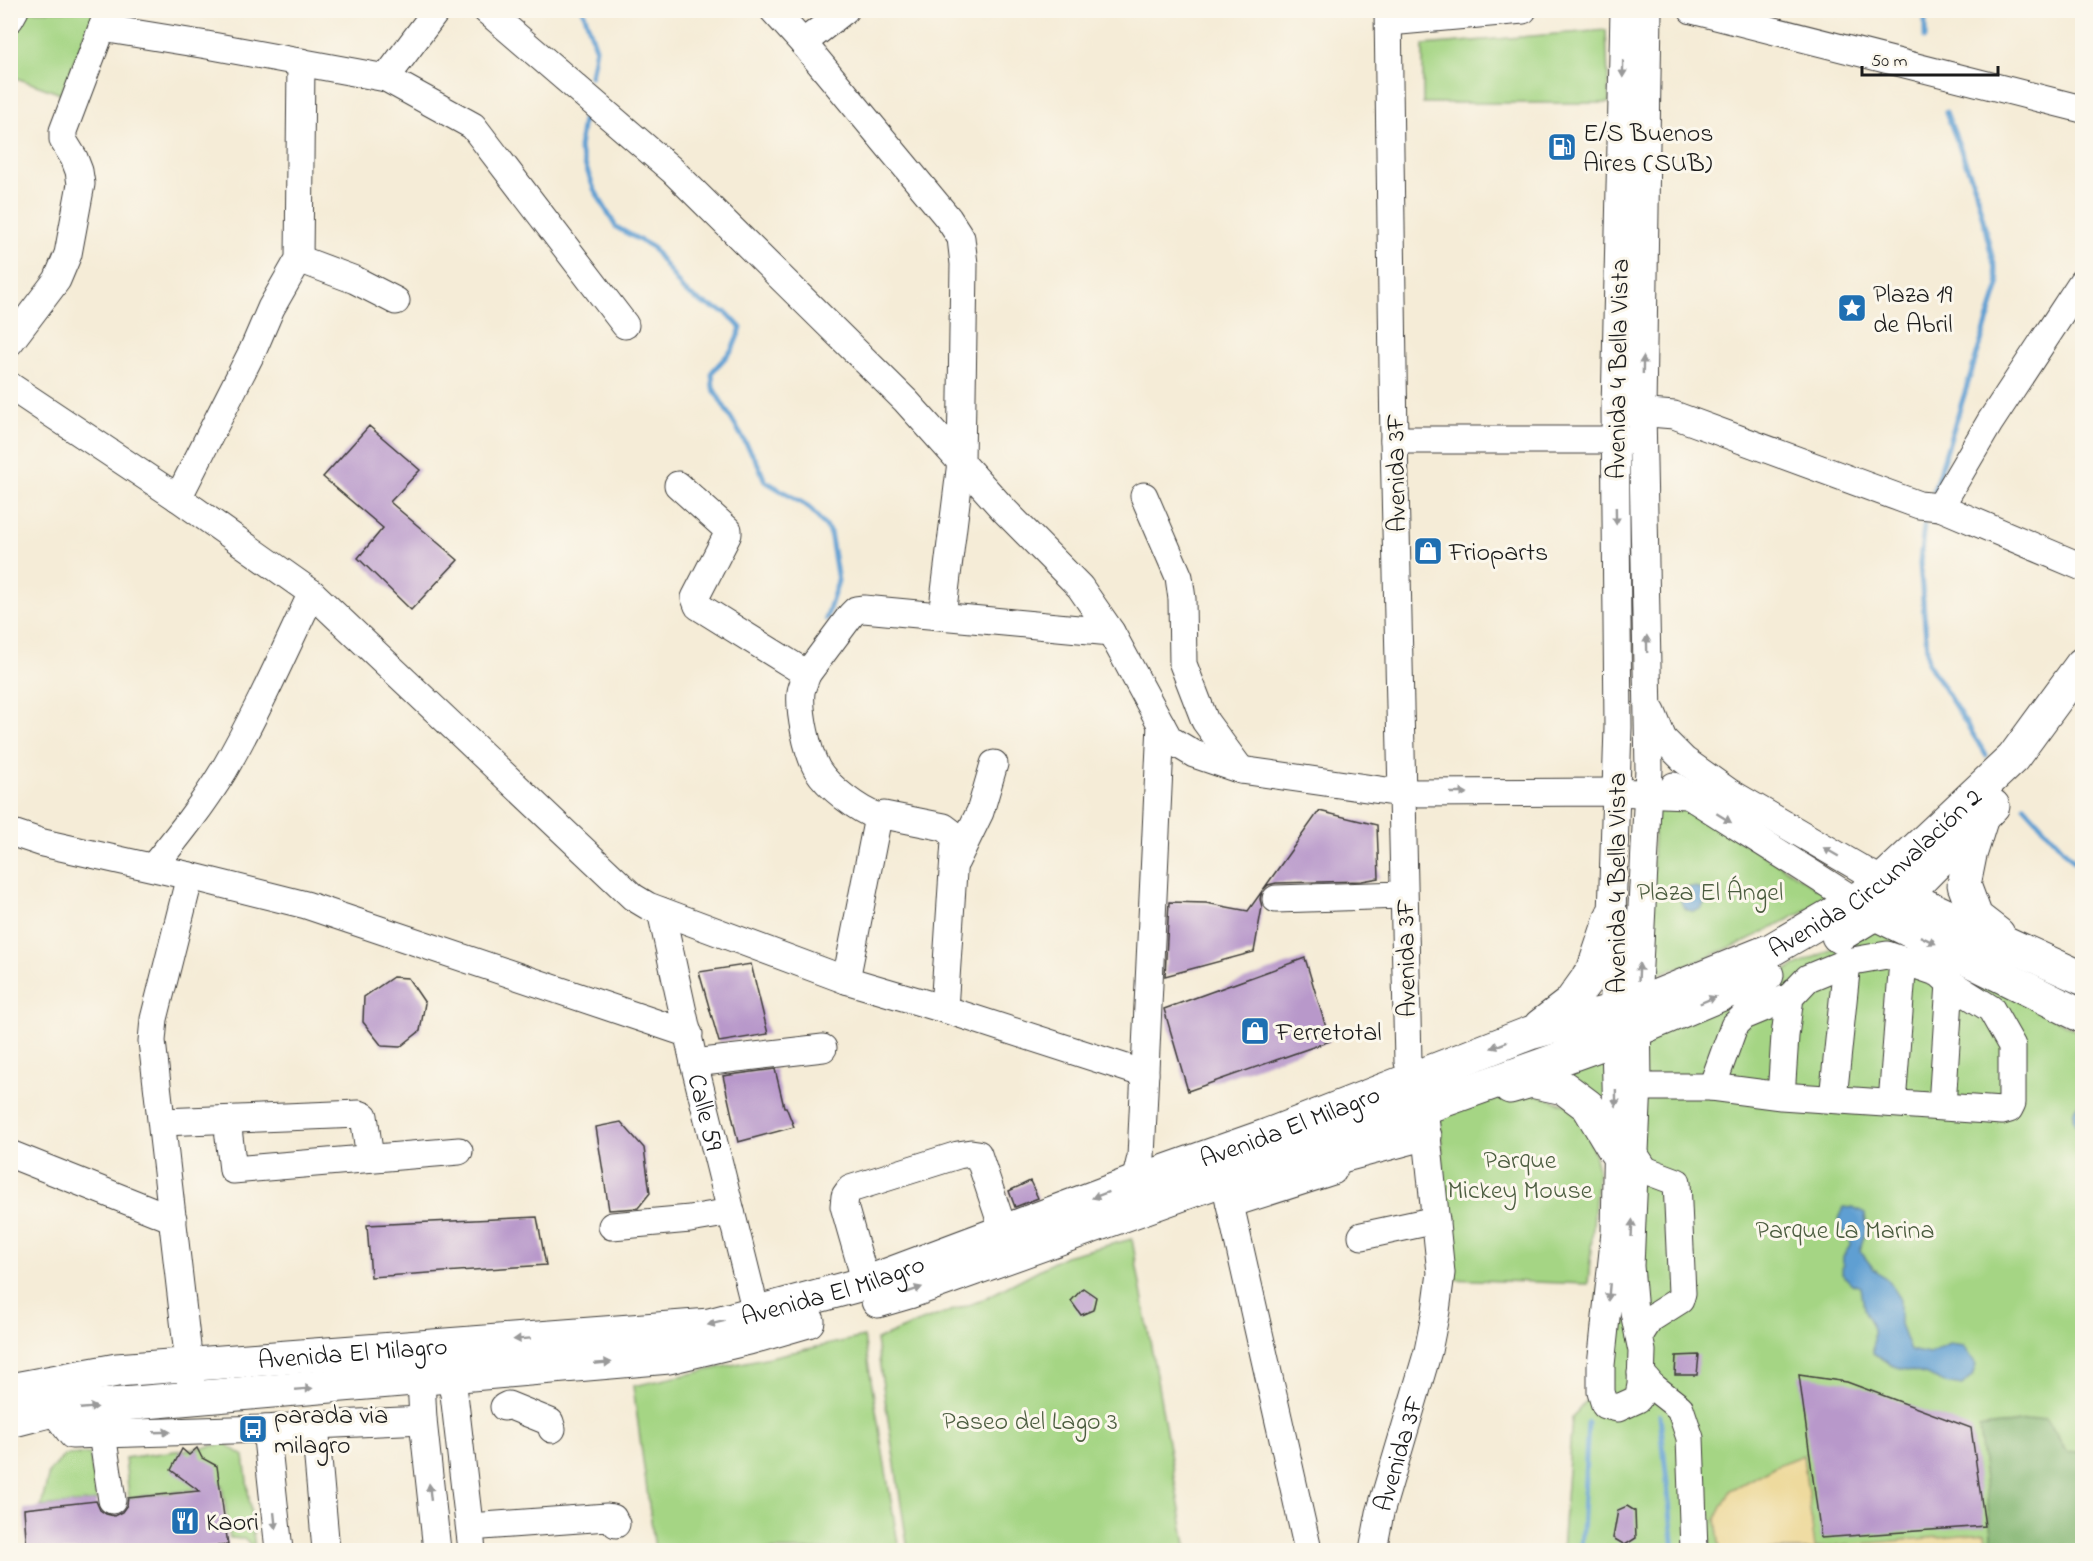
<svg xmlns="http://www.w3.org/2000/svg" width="2093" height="1561" font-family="'Indie Flower',sans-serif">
	<rect width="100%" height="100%" fill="#fbf7ec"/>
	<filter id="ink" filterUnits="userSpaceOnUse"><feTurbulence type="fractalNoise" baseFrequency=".0167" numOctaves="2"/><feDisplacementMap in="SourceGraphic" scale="12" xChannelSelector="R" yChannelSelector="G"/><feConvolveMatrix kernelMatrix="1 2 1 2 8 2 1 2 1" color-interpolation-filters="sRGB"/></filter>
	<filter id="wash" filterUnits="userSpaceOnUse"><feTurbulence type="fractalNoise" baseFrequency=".008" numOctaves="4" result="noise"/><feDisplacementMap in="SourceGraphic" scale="24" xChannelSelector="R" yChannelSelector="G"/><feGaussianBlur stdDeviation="1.35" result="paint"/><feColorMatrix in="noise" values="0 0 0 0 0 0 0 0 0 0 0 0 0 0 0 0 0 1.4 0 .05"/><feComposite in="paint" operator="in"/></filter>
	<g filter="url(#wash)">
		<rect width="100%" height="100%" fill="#f5ecd7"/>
		<path fill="#a5d584" stroke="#607850" stroke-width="1.5" d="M 25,11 L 95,11 L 61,94 L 11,76 L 10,35 Z
			M 1606,30 L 1609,103 L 1423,103 L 1423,45 Z
			M 1678,803 L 1832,897 L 1748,940 L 1696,962 L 1648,977 L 1655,806 Z
			M 1871,931 L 1897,933 L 2082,1034 L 2082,1451 L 2068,1453 L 1991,1531 L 1993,1550 L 1562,1550 L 1572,1418 L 1590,1396 L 1610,1158 L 1545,1075 L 1652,1033 Z
			M 1526,1091 L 1572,1107 L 1587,1129 L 1598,1168 L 1588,1284 L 1449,1279 L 1440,1115 Z
			M 1132,1239 L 1187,1550 L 908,1550 L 876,1340 L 919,1322 L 980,1301 L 1065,1256 Z
			M 864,1337 L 899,1550 L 655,1550 L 633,1386 Z
			M 226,1444 L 244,1456 L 255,1549 L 244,1539 L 230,1538 L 222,1486 L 129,1498 L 125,1458 Z
			M 90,1454 L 97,1501 L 41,1507 L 49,1472 L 65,1455 Z"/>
		<path fill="#84b672" stroke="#506947" stroke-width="1.5" d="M 2046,1418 L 2068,1453 L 2082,1451 L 2082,1550 L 1993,1550 L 1979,1428 Z"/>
		<path fill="#eeda9e" stroke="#857b5d" stroke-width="1.5" d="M 1803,1455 L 1815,1548 L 1985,1533 L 1987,1550 L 1720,1550 L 1716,1519 L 1731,1490 L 1775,1466 Z"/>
		<path fill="#5f9fd2" stroke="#3e5e77" stroke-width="1.5" d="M1681 899a12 12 0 1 1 24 0a12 12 0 1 1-24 0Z
			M 2082,1101 L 2082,1131 C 2070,1123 2070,1109 2082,1101 Z
			M 1843,1207 L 1853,1208 L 1865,1214 L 1867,1230 L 1862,1242 L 1860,1251 L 1873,1268 L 1888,1280 L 1900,1298 L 1900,1324 L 1910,1350 L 1930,1354 L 1949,1344 L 1964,1346 L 1976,1364 L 1972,1376 L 1962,1386 L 1945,1383 L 1927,1375 L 1893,1366 L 1873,1353 L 1873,1330 L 1864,1309 L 1861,1287 L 1852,1284 L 1842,1274 L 1843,1256 L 1850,1246 L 1850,1238 L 1841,1228 L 1838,1219 Z"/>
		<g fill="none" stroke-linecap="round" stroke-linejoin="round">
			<path stroke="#5f9fd2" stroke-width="5" d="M 583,10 L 596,48 L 591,76
				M 1925,38 L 1925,10
				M 583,120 L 579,148 L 594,189 L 616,227 L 652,247 L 683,290 L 702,303 L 727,313 L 741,328 L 732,350 L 712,372 L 713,388 L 757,462 L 765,481 L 809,507 L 830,532 L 838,581 L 826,619
				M 1934,490 L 1999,285 L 1975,187 L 1946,112
				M 1924,526 L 1920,563 L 1928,663 L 1986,755
				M 2024,806 L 2082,870
				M 1660,1415 L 1674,1550
				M 1581,1550 L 1588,1422"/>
		</g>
		<g id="blocks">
			<path fill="#b898ca" d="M 369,426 L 420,470 L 390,502 L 458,560 L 411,610 L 358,558 L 383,528 L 323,477 Z
				M 1319,811 L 1377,825 L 1379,878 L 1362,881 L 1276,883 L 1268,885 L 1262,891 L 1260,899 L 1262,907 L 1254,952 L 1165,976 L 1169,902 L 1206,903 L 1248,911 Z
				M 1305,958 L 1330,1041 L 1188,1091 L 1164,1009 Z
				M 751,964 L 768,1034 L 719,1042 L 699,972 Z
				M 393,977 L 408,978 L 425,1003 L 420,1031 L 400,1047 L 382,1046 L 363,1022 L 364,997 Z
				M 775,1069 L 784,1107 L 786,1107 L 794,1127 L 738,1142 L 723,1076 Z
				M 621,1122 L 644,1148 L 650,1193 L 638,1208 L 609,1210 L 596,1127 Z
				M 1030,1181 L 1038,1198 L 1015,1207 L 1009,1191 Z
				M 537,1217 L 546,1265 L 371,1277 L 367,1225 Z
				M 1083,1288 L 1096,1297 L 1093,1310 L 1081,1315 L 1071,1301 Z
				M 1699,1355 L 1697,1375 L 1675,1375 L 1676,1356 Z
				M 1799,1375 L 1847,1382 L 1971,1428 L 1985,1526 L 1821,1538 Z
				M 197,1448 L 202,1458 L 217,1466 L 228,1545 L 165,1551 L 27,1551 L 24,1509 L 96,1501 L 100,1510 L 106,1514 L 114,1516 L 122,1512 L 127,1505 L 128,1498 L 199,1491 L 171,1470 L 182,1449 L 189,1455 Z
				M 1627,1506 L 1635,1511 L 1636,1538 L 1625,1545 L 1613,1538 L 1618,1510 Z"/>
		</g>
	</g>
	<g filter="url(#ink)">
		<use href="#blocks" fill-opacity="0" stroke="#3d3b38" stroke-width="1.5"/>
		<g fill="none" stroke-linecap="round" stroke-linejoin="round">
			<g stroke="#3d3b38" stroke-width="29">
				<g id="minor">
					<path d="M 486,10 L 672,170 L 906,401 L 1004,510 L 1080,587 L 1111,632 L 1169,739 L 1194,754 L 1241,770 L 1401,793 L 1615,792 L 1687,795"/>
					<path d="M 773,10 L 803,43 L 948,218 L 961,238 L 964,264 L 961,462 L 942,616"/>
					<path d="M 1624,10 L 1615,410 L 1618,727 L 1612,915 L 1617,1124 L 1615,1232 L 1601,1365 L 1601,1392 L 1605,1405 L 1618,1408 L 1638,1399 L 1641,1385 L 1642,1351 L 1634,1312 L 1630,1266 L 1638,1083 L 1637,1004 L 1649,769 L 1642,411 L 1648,10"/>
					<path d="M 1692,10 L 2082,109"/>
					<path d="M 10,19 L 15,10"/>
					<path d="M 1389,22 L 1523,10"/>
					<path d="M 102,28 L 207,45 L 386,78 L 473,126 L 625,325"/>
					<path d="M 803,43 L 845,10"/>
					<path d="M 386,78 L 437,10"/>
					<path d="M 299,259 L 355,280 L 396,301"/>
					<path d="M 10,342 L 57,280 L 68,254 L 81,184 L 79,171 L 74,158 L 63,140 L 63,131 L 108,12"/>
					<path d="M 10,386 L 178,498 L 312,593 L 633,897 L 648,906 L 846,980 L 944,1009 L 1145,1074"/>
					<path d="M 1625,411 L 1674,415 L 1919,505 L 1940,507 L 1990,422 L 2082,282"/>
					<path d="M 1394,440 L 1633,440"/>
					<path d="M 678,485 L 728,530 L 728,534 L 695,598 L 698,606 L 807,674 L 851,615 L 856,610 L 864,609 L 1111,632"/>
					<path d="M 1144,496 L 1179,577 L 1182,599 L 1183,664 L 1205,721 L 1241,770"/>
					<path d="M 178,498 L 253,350 L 271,308 L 299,259 L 301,62"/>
					<path d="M 1940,507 L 2082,567"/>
					<path d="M 807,674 C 805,680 802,686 801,692 C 799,712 807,751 817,769 C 828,787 858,810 878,817"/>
					<path d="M 1652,712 L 1663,739 L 1684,760 L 1729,792 L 1882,881"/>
					<path d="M 1674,786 L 1855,901"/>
					<path d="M 10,832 L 43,843 L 190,876 L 306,905 L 689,1034"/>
					<path d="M 956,861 L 980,812 L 994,764"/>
					<path d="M 153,867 C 178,836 203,805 224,770 C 257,713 284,652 312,593"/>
					<path d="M 190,876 L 154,1019 L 152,1041 L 189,1364 L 192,1399"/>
					<path d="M 1276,899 L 1403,895"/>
					<path id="s1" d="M 661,911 L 694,1063 L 756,1312"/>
					<path d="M 846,980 L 878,817 L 884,815 L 944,827 L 952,833 L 955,841 L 944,1009"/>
					<path d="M 694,1063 L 823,1048"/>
					<path d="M 1638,1087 L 1712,1087 L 1781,1096 L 2002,1111 L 2009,1109 L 2012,1103 L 2012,1046 L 1991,1009 L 1950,983 L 1939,973 L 1887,955 L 1847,962 L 1808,978 L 1790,997 L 1785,1036 L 1781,1096"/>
					<path d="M 1712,1087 L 1734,1026 L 1744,1016 L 1790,997"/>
					<path d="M 1833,1099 L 1847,962"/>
					<path d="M 1892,1103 L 1903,960"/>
					<path d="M 1942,1106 L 1950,983"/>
					<path d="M 227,1120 L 233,1170 L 459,1151"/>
					<path d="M 162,1122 L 359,1114 L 364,1116 L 370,1158"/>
					<path d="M 10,1154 L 173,1219"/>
					<path d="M 1635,1155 L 1645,1170 L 1677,1182 L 1682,1293 L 1680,1300 L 1650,1319 L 1639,1336"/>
					<path d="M 1224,1178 L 1308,1550"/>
					<path d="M 1135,1182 L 1141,1157 L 1161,724"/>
					<path d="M 1230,1204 L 1333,1171 L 1338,1160 L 1428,1136"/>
					<path d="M 612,1226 L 690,1219 L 731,1212"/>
					<path d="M 1362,1236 L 1436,1220"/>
					<path d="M 866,1283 L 844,1206 L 845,1196 L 850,1189 L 958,1155 L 971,1153 L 978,1154 L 1004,1232"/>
					<path d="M 1641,1373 L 1652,1386 L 1680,1408 L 1690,1438 L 1694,1550"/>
					<path d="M 449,1376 L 454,1394 L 472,1550"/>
					<path d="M 421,1379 L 423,1420 L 437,1550"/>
					<path d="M 504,1407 L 508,1405 L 550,1422 L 552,1429"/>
					<path d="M 53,1410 L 72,1435 L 266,1429 L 279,1550"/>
					<path d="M 315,1425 L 423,1420"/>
					<path d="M 266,1429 L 315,1425 L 326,1550"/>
					<path d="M 102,1434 L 112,1500"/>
					<path d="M 470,1527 L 607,1517 L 613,1518 L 616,1524"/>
					<path id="s2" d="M 1373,1550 L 1380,1513 L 1428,1351 L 1436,1311 L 1441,1273 L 1424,1107 L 1408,1062 L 1394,440 L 1388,10"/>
				</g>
			</g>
			<g stroke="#3d3b38" stroke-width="35">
				<g id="major">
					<path d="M 1981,820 L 1970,855 L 1964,885 L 1976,917 L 1998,934"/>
					<path d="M 1887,885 L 1904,896 L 2082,978"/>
					<path d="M 1862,905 L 1876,914 L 2082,1016"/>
					<path d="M 1838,936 L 1904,896 L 1993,806"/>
					<path d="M 1540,1026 L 1570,1003 L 1593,971 L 1612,915"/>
					<path d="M 1510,1087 L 1531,1081 L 1564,1088 L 1588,1106 L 1615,1151"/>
					<path d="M 878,1301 L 909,1292 L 1615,1039 L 1767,975"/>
					<path id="s3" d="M 10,1390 L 117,1370 L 710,1325 L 866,1283 L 1135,1182 L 1268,1135 L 1530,1033 L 1637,1004 L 1771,950 L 1855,901 L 1882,881 L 2013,758 L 2082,664"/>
					<path d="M 10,1421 L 53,1410 L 669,1357 L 749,1338 L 808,1321"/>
				</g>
			</g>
			<use href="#minor" stroke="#fff" stroke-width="27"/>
			<use href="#major" stroke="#fff" stroke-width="33"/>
		</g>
		<defs><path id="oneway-solid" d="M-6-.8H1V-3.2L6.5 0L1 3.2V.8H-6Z" transform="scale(1.5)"/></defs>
		<g fill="#999">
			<use href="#oneway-solid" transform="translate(1623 69) rotate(91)"/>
			<use href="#oneway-solid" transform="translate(1643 365) rotate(-89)"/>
			<use href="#oneway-solid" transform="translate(1616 516) rotate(89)"/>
			<use href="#oneway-solid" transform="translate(1647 644) rotate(-91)"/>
			<use href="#oneway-solid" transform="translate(1459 793)"/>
			<use href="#oneway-solid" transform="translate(1724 818) rotate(32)"/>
			<use href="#oneway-solid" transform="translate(1831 852) rotate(-150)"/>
			<use href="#oneway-solid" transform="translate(1928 940) rotate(26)"/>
			<use href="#oneway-solid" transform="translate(1639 972) rotate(-87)"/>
			<use href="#oneway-solid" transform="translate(1708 1000) rotate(-23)"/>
			<use href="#oneway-solid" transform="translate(1499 1045) rotate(159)"/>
			<use href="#oneway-solid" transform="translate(1616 1098) rotate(89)"/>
			<use href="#oneway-solid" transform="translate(1100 1195) rotate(159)"/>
			<use href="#oneway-solid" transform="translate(1632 1228) rotate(-87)"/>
			<use href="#oneway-solid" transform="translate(914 1290) rotate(-19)"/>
			<use href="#oneway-solid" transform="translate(1609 1292) rotate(95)"/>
			<use href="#oneway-solid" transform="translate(716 1323) rotate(166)"/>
			<use href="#oneway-solid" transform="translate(522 1339) rotate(176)"/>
			<use href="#oneway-solid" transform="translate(603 1363) rotate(-5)"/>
			<use href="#oneway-solid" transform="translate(304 1389) rotate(-5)"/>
			<use href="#oneway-solid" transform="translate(89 1408) rotate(-5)"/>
			<use href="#oneway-solid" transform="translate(162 1432) rotate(-2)"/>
			<use href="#oneway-solid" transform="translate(430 1492) rotate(-96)"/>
			<use href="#oneway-solid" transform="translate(275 1521) rotate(84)"/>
		</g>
	</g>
	<defs>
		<g id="fuel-square" transform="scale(1.5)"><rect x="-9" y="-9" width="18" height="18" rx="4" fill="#1f6fb2" stroke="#fbf7ec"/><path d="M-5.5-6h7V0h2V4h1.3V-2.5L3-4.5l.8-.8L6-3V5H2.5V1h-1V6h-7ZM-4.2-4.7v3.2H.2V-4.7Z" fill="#fff"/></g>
		<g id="sight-square" transform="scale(1.5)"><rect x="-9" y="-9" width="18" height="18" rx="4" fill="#1f6fb2" stroke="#fbf7ec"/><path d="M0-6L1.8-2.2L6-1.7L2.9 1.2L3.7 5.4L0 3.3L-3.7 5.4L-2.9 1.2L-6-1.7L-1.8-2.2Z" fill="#fff"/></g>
		<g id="shop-square" transform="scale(1.5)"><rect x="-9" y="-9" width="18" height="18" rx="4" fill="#1f6fb2" stroke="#fbf7ec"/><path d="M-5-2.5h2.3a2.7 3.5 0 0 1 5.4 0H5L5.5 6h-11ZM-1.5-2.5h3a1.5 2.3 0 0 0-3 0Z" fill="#fff"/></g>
		<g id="bus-square" transform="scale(1.5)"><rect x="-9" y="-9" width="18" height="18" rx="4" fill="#1f6fb2" stroke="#fbf7ec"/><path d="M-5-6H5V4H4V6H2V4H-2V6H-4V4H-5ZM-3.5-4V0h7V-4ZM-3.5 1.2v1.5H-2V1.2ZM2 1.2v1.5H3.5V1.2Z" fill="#fff"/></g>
		<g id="restaurant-square" transform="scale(1.5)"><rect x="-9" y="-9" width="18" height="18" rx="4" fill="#1f6fb2" stroke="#fbf7ec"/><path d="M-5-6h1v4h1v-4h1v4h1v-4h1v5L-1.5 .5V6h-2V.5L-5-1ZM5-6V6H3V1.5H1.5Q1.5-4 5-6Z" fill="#fff"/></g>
	</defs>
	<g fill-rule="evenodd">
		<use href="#fuel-square" x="1562" y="147"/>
		<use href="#sight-square" x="1852" y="308"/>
		<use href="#shop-square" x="1428" y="551"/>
		<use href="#shop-square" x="1255" y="1031"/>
		<use href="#bus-square" x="253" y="1429"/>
		<use href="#restaurant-square" x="185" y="1521"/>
	</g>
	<g text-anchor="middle" stroke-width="6" stroke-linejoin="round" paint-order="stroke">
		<g font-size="26" fill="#1c1c1c" stroke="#fbf7ec" text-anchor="start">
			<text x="1583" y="141">E/S Buenos<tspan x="1583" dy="30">Aires (SUB)</tspan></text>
			<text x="1873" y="302">Plaza 19<tspan x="1873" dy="30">de Abril</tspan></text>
			<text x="1449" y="560">Frioparts</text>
			<text x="1276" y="1040">Ferretotal</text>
			<text x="274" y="1423">parada via<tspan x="274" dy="30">milagro</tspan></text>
			<text x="206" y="1530">Kaori</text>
		</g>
		<g font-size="26" fill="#1c1c1c" stroke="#fbf7ec">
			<text transform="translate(1617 369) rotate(-89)" y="9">Avenida 4 Bella Vista</text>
			<text transform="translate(1395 473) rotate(-91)" y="9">Avenida 3F</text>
			<text dy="9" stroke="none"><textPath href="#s3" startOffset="1960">Avenida Circunvalación 2</textPath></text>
			<text transform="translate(1616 883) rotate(-90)" y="9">Avenida 4 Bella Vista</text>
			<text transform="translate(1405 958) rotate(-91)" y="9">Avenida 3F</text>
			<text dy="9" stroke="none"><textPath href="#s1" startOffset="206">Calle 59</textPath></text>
			<text dy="9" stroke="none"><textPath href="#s3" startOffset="1317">Avenida El Milagro</textPath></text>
			<text dy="9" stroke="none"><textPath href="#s3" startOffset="831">Avenida El Milagro</textPath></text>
			<text dy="9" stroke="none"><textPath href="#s3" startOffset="345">Avenida El Milagro</textPath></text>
			<text dy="9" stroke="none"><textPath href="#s2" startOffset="100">Avenida 3F</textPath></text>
		</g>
		<g font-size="26" fill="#4c5d40" stroke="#fbf7ec">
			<text x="1710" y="900">Plaza El Ángel</text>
			<text x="1520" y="1168">Parque<tspan x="1520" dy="30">Mickey Mouse</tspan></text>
			<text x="1845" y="1238">Parque La Marina</text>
			<text x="1030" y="1429">Paseo del Lago 3</text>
		</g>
	</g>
	<rect width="2093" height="1561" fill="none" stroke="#fbf7ec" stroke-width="36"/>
	<path d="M1862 66v9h136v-9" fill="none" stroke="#1c1c1c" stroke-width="3"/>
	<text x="1871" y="66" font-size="18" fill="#1c1c1c" stroke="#fbf7ec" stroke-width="4.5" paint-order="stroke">50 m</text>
</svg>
